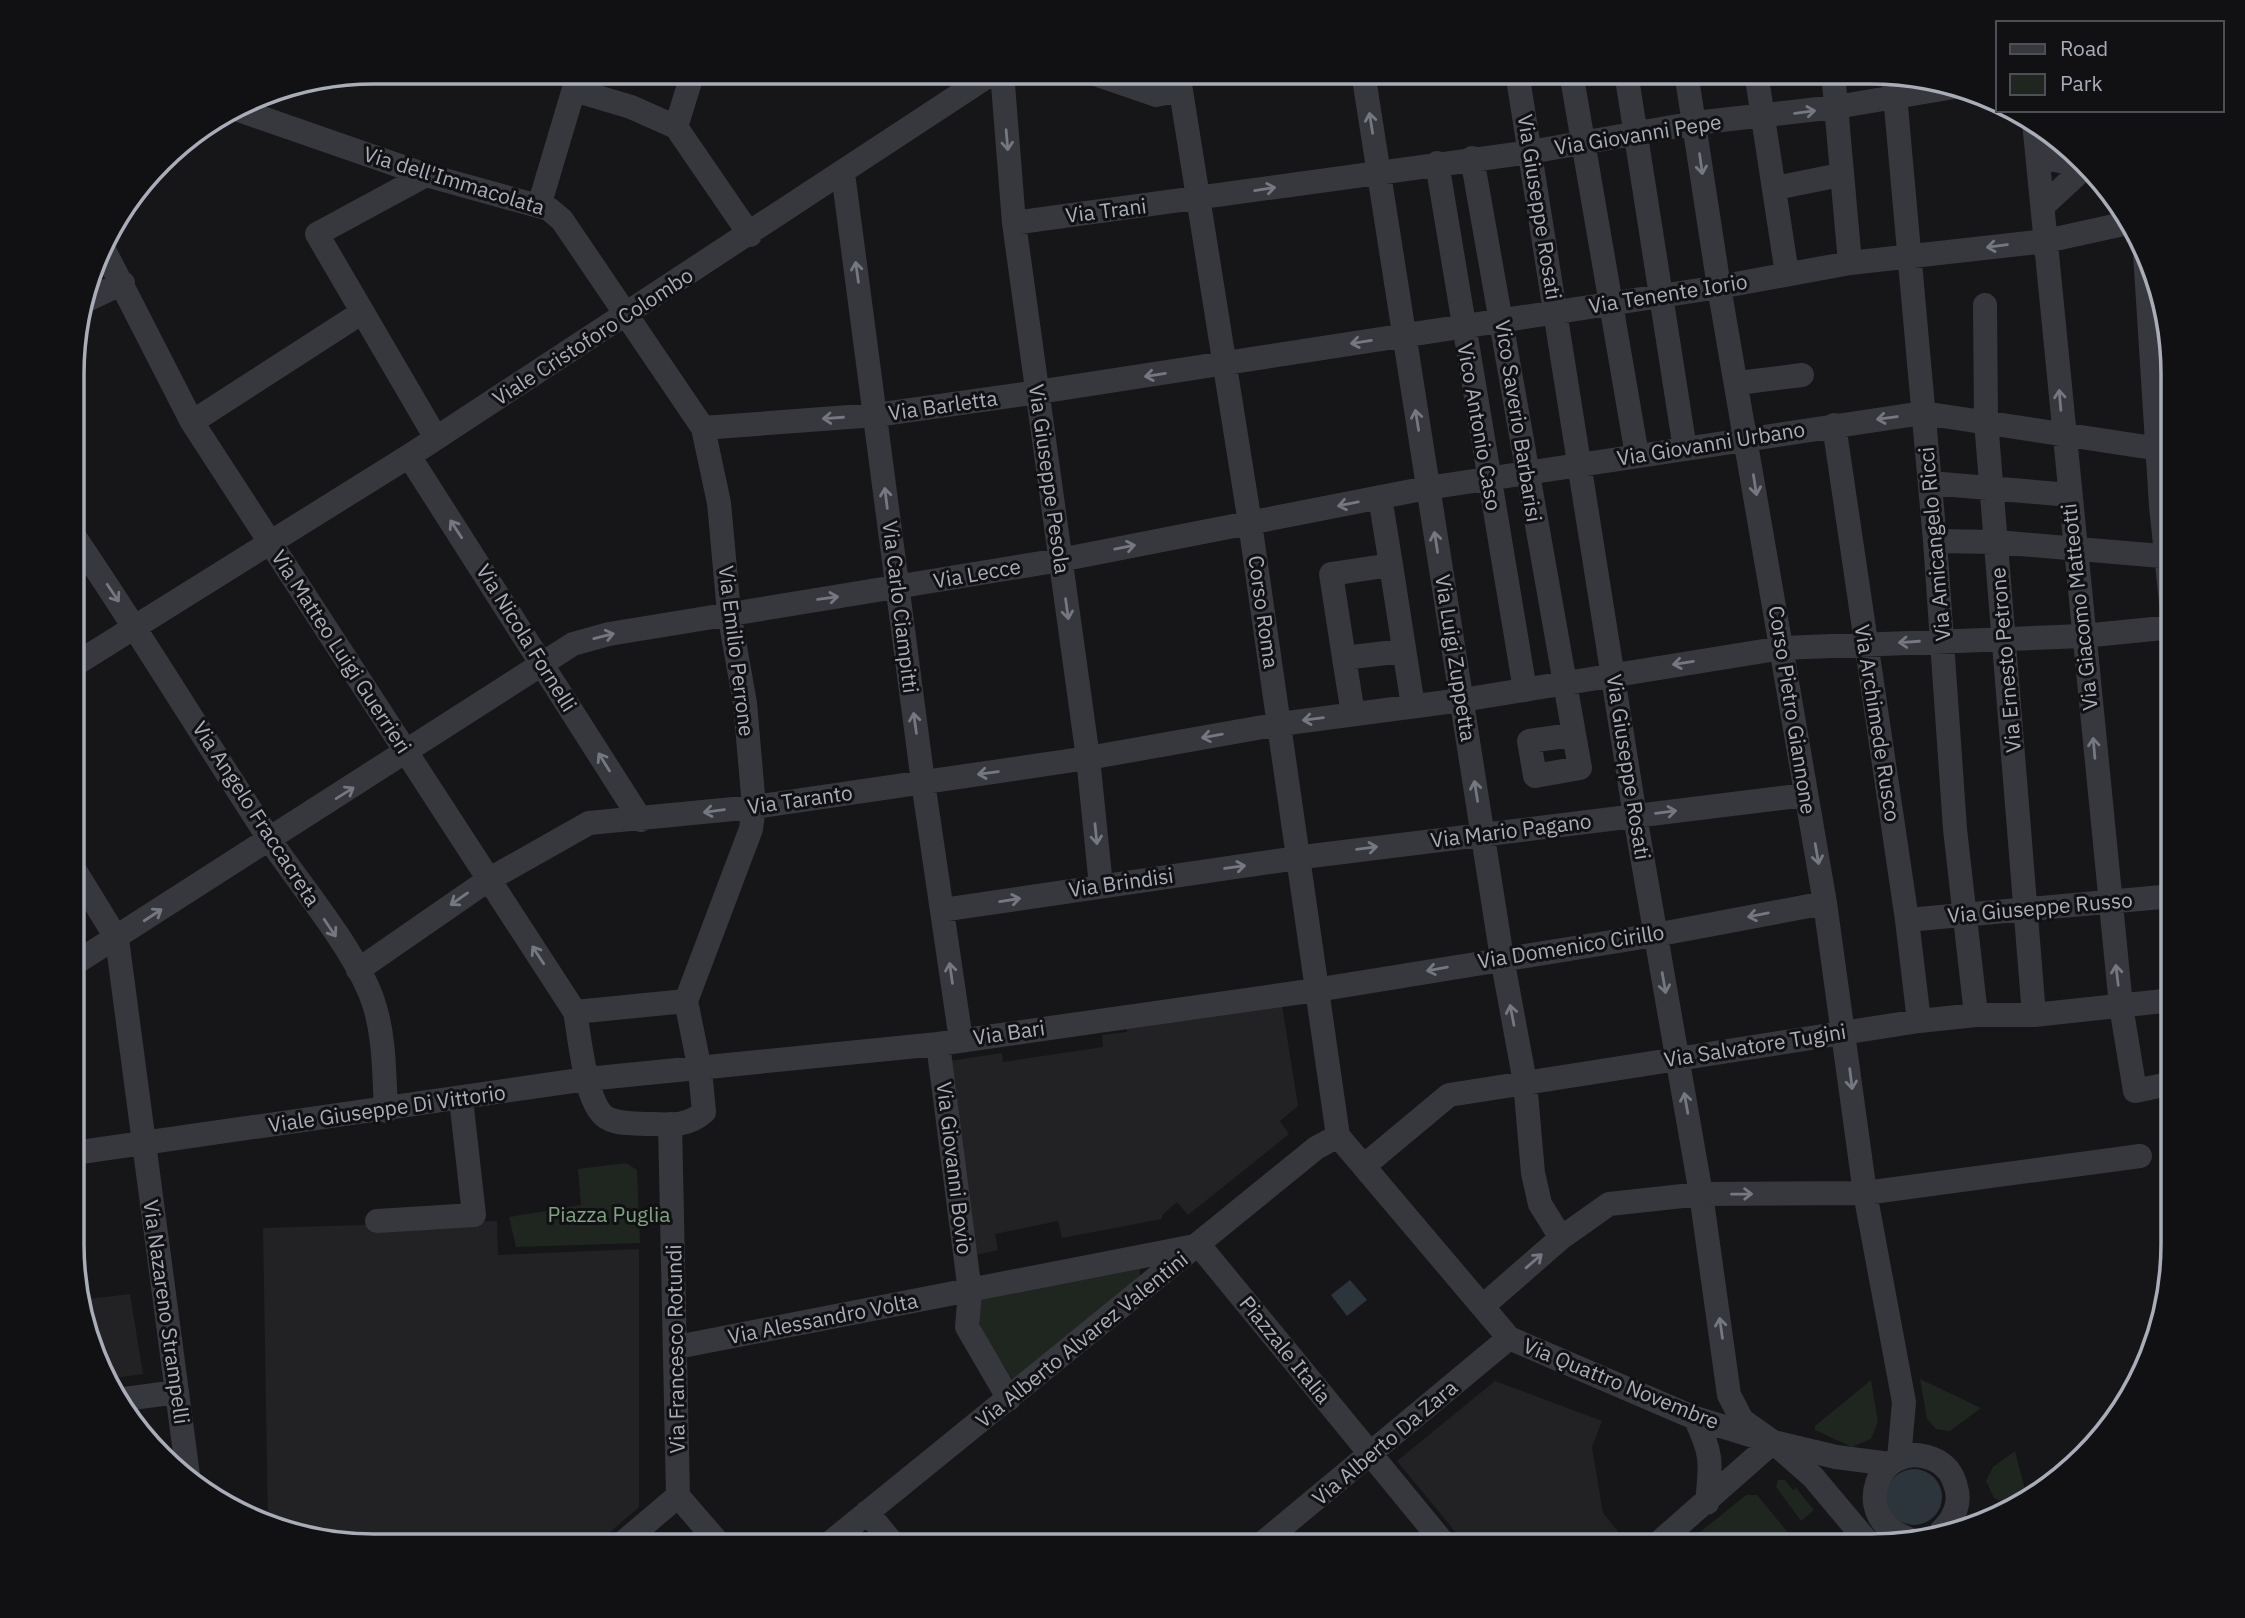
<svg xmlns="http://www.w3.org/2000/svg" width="2245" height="1618" font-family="'IBM Plex Sans',sans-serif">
	<rect width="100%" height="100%" fill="#161618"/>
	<path fill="#222225" d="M 1282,1005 L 1298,1106 L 1280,1121 L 1289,1134 L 1188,1215 L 1177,1202 L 1162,1215 L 1162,1219 L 1062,1238 L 1058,1221 L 995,1234 L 998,1250 L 976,1255 L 949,1061 L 1002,1053 L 1003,1062 L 1103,1047 L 1102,1035 L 1127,1032 L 1127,1028 Z
		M 497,1221 L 498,1255 L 639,1249 L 639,1507 L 594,1546 L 355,1546 L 268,1525 L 263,1228 Z
		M 130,1294 L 143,1374 L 107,1379 L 80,1300 Z
		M 1495,1381 L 1602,1421 L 1592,1447 L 1603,1513 L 1620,1534 L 1605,1546 L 1467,1546 L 1397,1461 Z"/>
	<path fill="#1e261f" d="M 2173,1105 L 2173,1206 L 2161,1108 Z
		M 626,1163 L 637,1170 L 640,1243 L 516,1247 L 509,1217 L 581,1205 L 578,1169 Z
		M 1140,1269 L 1140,1279 L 1016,1385 L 978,1326 L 980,1300 Z
		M 1920,1379 L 1981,1408 L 1950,1431 L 1936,1429 L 1927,1419 Z
		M 1871,1380 L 1878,1422 L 1871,1439 L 1852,1447 L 1815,1430 L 1815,1426 Z
		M 2015,1451 L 2027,1497 L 2014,1507 L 1994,1498 L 1986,1481 L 1993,1467 Z
		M 1778,1480 L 1785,1480 L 1793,1490 L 1796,1488 L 1814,1510 L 1801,1521 L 1776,1487 Z
		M 1746,1495 L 1757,1495 L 1799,1546 L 1683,1546 Z"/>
	<path fill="#2c353c" d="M 1350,1280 L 1367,1300 L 1347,1316 L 1331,1295 Z
		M1886 1497a28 28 0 1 1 56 0a28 28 0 1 1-56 0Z"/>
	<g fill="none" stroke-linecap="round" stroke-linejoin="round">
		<path stroke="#37383d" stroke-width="24" d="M 1002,72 L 1014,223 L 1088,758 L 1101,886
			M 1089,72 L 1156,95 L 1180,90
			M 1178,72 L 1250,523 L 1338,1136
			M 1363,72 L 1502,958 L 1525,1082 L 1533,1173 L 1540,1204 L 1561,1238
			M 1517,72 L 1635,816 L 1701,1194 L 1729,1395 L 1742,1420 L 1773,1442 L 1813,1477 L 1871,1546
			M 1571,72 L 1637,455
			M 1626,72 L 1685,449
			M 1686,72 L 1719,287 L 1825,903 L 1865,1193 L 1904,1402 L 1899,1459
			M 1756,72 L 1787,274
			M 1833,72 L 1850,263
			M 1893,73 L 1935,541 L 1955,829 L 1976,1015
			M 574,90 L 631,107 L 676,127
			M 236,109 L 426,175 L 549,209 L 562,220 L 703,428 L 719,503 L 729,613 L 745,703 L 754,807 L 751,829 L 686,1001 L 700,1070 L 704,1112 C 688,1126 673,1125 652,1124 C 638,1123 622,1125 609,1119 C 585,1109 580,1037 575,1012 L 686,1001
			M 2034,122 L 2121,1006 L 2135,1091 L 2173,1083
			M 676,127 L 750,235
			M 676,127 L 693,72
			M 2039,156 L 2081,166
			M 1472,158 L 1580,768 L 1535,776 L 1529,741 L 1572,735
			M 1437,163 L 1525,690
			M 843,173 L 923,782 L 961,1040
			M 426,175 L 317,234 L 436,438
			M 1775,188 L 1840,175
			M 2044,205 L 2083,169
			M 539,206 L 579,72
			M 1014,223 L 1530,152 L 1695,123 L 1836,107 L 1954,87
			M 106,237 L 103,248 L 192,422 L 575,1012
			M 2145,253 L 2161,506 L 2173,621
			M 85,301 L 123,283
			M 1985,305 L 1986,421 L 2034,1015
			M 1738,383 L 1802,375
			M 192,422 L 361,313
			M 1834,425 L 1907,920 L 1919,1021
			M 703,428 L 876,415 L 1038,392 L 1719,287 L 1850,263 L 2046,241 L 2128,223
			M 409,456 L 641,820
			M 1930,483 L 2070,495
			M 1380,497 L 1391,565
			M 74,536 C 142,636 204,739 270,840 C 300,885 356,951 373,1001 C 385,1036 384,1074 386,1111
			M 1935,541 L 1996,542 L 2173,557
			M 1403,651 L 1344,658 L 1331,574 L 1391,565 L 1413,706
			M 1344,658 L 1353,714
			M 74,665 L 409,456 L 994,72
			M 74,869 L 117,939 L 189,1483
			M 942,910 L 1311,856 L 1806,795
			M 1907,920 L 2173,896
			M 74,964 L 573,644 L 609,634 L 1060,560 L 1427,488 L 1923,413 L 2173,451
			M 358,970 L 488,880 L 589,823 L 754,807 L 1088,758 L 1280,724 L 1462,700 L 1782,648 L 2083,636 L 2173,627
			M 938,1044 L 970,1292 L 967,1327 L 1009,1399
			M 1338,1136 L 1509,1338 L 1695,1418 L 1773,1442 L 1836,1457 L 1890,1464
			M 74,1153 L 587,1079 L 938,1044 L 1316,990 L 1655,935 L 1825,903
			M 1365,1165 L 1449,1095 L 1919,1021 L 1976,1015 L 2034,1015 L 2173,1000
			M 377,1221 L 474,1215 L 461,1099
			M 1199,1245 L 1446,1546
			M 1483,1306 L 1561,1238 L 1609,1204 L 1701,1194 L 1865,1193 L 2140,1156
			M 677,1347 L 1195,1246
			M 117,1400 L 177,1392
			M 1695,1418 C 1713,1455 1711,1463 1707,1503
			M 678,1496 L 721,1546
			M 867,1512 L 895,1546
			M 1907,1538 C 1848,1518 1878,1437 1933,1459 C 1945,1464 1953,1474 1956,1487 C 1961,1503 1954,1519 1942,1530
			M 619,1546 L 678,1496 L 670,1124
			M 826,1546 L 1316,1148 L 1338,1136
			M 1259,1546 L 1509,1338
			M 1655,1546 L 1773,1442"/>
	</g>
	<defs><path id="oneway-shaft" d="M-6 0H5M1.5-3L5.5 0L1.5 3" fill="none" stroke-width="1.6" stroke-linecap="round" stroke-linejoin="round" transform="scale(1.75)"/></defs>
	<g stroke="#757881">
		<use href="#oneway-shaft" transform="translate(1805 112) rotate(-8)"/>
		<use href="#oneway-shaft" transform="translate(1371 123) rotate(-99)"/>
		<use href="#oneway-shaft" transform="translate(1007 140) rotate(85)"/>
		<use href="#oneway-shaft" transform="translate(1701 164) rotate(82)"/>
		<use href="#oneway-shaft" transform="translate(1265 189) rotate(-9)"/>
		<use href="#oneway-shaft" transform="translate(1997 246) rotate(173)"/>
		<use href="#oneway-shaft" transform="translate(857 272) rotate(-98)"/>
		<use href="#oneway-shaft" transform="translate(1361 342) rotate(171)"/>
		<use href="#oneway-shaft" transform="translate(1155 375) rotate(171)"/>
		<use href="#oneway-shaft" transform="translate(2060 400) rotate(-95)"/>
		<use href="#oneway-shaft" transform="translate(833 418) rotate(176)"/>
		<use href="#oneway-shaft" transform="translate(1887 418) rotate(172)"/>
		<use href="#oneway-shaft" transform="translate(1417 420) rotate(-99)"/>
		<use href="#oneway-shaft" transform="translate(1755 485) rotate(81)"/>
		<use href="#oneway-shaft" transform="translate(886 498) rotate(-97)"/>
		<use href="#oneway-shaft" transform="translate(1348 504) rotate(169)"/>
		<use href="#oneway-shaft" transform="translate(456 529) rotate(-123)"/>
		<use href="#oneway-shaft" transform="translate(1436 542) rotate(-99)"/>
		<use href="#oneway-shaft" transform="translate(1125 547) rotate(-11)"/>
		<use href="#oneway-shaft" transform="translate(113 593) rotate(56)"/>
		<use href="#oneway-shaft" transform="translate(828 598) rotate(-8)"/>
		<use href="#oneway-shaft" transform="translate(1067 609) rotate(82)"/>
		<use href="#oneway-shaft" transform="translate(604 636) rotate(-14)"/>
		<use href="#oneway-shaft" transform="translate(1909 642) rotate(176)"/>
		<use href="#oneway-shaft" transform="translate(1683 663) rotate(171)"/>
		<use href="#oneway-shaft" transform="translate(1313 719) rotate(173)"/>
		<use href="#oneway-shaft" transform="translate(915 723) rotate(-98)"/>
		<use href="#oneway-shaft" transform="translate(1212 736) rotate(170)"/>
		<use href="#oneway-shaft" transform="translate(2094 748) rotate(-95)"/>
		<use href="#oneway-shaft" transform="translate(604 762) rotate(-122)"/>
		<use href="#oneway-shaft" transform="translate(988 773) rotate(172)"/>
		<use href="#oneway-shaft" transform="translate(1476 791) rotate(-99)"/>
		<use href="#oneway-shaft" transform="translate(345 793) rotate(-32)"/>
		<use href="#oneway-shaft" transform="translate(714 811) rotate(173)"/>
		<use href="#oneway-shaft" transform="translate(1666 812) rotate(-7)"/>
		<use href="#oneway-shaft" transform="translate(1096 834) rotate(84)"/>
		<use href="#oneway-shaft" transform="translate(1367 848) rotate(-7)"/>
		<use href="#oneway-shaft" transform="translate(1817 854) rotate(80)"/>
		<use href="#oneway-shaft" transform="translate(1235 867) rotate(-8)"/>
		<use href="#oneway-shaft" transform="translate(459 899) rotate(145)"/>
		<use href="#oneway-shaft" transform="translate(1010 900) rotate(-9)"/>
		<use href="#oneway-shaft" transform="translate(153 915) rotate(-33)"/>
		<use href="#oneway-shaft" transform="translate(1758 915) rotate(169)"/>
		<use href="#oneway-shaft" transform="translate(330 928) rotate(56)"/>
		<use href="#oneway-shaft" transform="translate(538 955) rotate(-123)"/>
		<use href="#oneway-shaft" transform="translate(1437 969) rotate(170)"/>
		<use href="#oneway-shaft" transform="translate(951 973) rotate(-98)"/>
		<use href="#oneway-shaft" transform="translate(2117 975) rotate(-97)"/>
		<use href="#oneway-shaft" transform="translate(1664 983) rotate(80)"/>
		<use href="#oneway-shaft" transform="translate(1512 1015) rotate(-101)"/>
		<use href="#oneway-shaft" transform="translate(1851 1079) rotate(83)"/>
		<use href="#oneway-shaft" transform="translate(1686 1103) rotate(-100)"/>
		<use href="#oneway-shaft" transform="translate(1742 1194) rotate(-1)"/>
		<use href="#oneway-shaft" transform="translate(1534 1261) rotate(-41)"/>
		<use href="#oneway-shaft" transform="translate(1721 1328) rotate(-98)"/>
	</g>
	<g text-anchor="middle" stroke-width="6" stroke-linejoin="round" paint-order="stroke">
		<g font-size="21" fill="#a8adb8" stroke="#111113">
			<text transform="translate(1638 135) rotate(-9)" y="7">Via Giovanni Pepe</text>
			<text transform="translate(454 181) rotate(17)" y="7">Via dell'Immacolata</text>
			<text transform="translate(1539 207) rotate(81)" y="7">Via Giuseppe Rosati</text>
			<text transform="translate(1106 211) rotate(-7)" y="7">Via Trani</text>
			<text transform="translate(1668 294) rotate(-9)" y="7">Via Tenente Iorio</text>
			<text transform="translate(593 337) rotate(-33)" y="7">Viale Cristoforo Colombo</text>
			<text transform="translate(943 406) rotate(-8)" y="7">Via Barletta</text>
			<text transform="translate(1518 421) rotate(81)" y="7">Vico Saverio Barbarisi</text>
			<text transform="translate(1479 427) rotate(80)" y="7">Vico Antonio Caso</text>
			<text transform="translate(1711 444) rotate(-9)" y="7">Via Giovanni Urbano</text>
			<text transform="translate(1049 479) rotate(82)" y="7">Via Giuseppe Pesola</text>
			<text transform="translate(1935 544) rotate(-95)" y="7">Via Amicangelo Ricci</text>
			<text transform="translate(977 574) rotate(-10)" y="7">Via Lecce</text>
			<text transform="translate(900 607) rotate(83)" y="7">Via Carlo Ciampitti</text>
			<text transform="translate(2080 607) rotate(-96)" y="7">Via Giacomo Matteotti</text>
			<text transform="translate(1263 612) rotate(82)" y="7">Corso Roma</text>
			<text transform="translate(526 638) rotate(58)" y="7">Via Nicola Fornelli</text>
			<text transform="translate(736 651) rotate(83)" y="7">Via Emilio Perrone</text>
			<text transform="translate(341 652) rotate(57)" y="7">Via Matteo Luigi Guerrieri</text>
			<text transform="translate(1455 658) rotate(81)" y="7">Via Luigi Zuppetta</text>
			<text transform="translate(2006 660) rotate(-95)" y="7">Via Ernesto Petrone</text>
			<text transform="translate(1792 710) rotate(81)" y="7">Corso Pietro Giannone</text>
			<text transform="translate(1877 723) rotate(81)" y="7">Via Archimede Rusco</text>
			<text transform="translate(1628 767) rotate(81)" y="7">Via Giuseppe Rosati</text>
			<text transform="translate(800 800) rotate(-8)" y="7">Via Taranto</text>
			<text transform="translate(256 814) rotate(57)" y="7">Via Angelo Fraccacreta</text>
			<text transform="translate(1511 831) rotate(-7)" y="7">Via Mario Pagano</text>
			<text transform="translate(1121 883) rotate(-8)" y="7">Via Brindisi</text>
			<text transform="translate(2040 908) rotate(-5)" y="7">Via Giuseppe Russo</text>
			<text transform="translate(1571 947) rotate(-9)" y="7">Via Domenico Cirillo</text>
			<text transform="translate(1009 1033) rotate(-8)" y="7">Via Bari</text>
			<text transform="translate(1755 1046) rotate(-9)" y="7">Via Salvatore Tugini</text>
			<text transform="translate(387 1109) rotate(-8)" y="7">Viale Giuseppe Di Vittorio</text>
			<text transform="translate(954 1168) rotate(83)" y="7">Via Giovanni Bovio</text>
			<text transform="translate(166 1312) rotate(82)" y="7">Via Nazareno Strampelli</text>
			<text transform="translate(823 1319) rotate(-11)" y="7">Via Alessandro Volta</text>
			<text transform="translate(1082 1340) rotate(-39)" y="7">Via Alberto Alvarez Valentini</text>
			<text transform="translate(676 1349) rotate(-91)" y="7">Via Francesco Rotundi</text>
			<text transform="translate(1285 1350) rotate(51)" y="7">Piazzale Italia</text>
			<text transform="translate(1621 1384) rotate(22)" y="7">Via Quattro Novembre</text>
			<text transform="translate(1385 1443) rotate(-40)" y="7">Via Alberto Da Zara</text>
		</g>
		<g font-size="21" fill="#7fa381" stroke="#111113">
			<text x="609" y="1222">Piazza Puglia</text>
		</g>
	</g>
	<path d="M0 0H2245V1618H0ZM374 84H1871A290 290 0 0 1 2161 374V1244A290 290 0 0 1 1871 1534H374A290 290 0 0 1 84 1244V374A290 290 0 0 1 374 84Z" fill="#111113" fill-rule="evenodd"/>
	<path fill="none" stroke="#a8adb8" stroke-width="3.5" d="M374 84H1871A290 290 0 0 1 2161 374V1244A290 290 0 0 1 1871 1534H374A290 290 0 0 1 84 1244V374A290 290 0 0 1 374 84Z"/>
	<rect x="1996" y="21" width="228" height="91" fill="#111113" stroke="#4d4f55" stroke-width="2"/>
	<rect x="2010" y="44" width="35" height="10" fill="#37383d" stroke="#4d4f55" stroke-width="2"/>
	<text x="2060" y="56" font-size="21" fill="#a8adb8">Road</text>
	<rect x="2010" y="74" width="35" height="21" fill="#1e261f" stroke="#4d4f55" stroke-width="2"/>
	<text x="2060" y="91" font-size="21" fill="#a8adb8">Park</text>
</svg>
